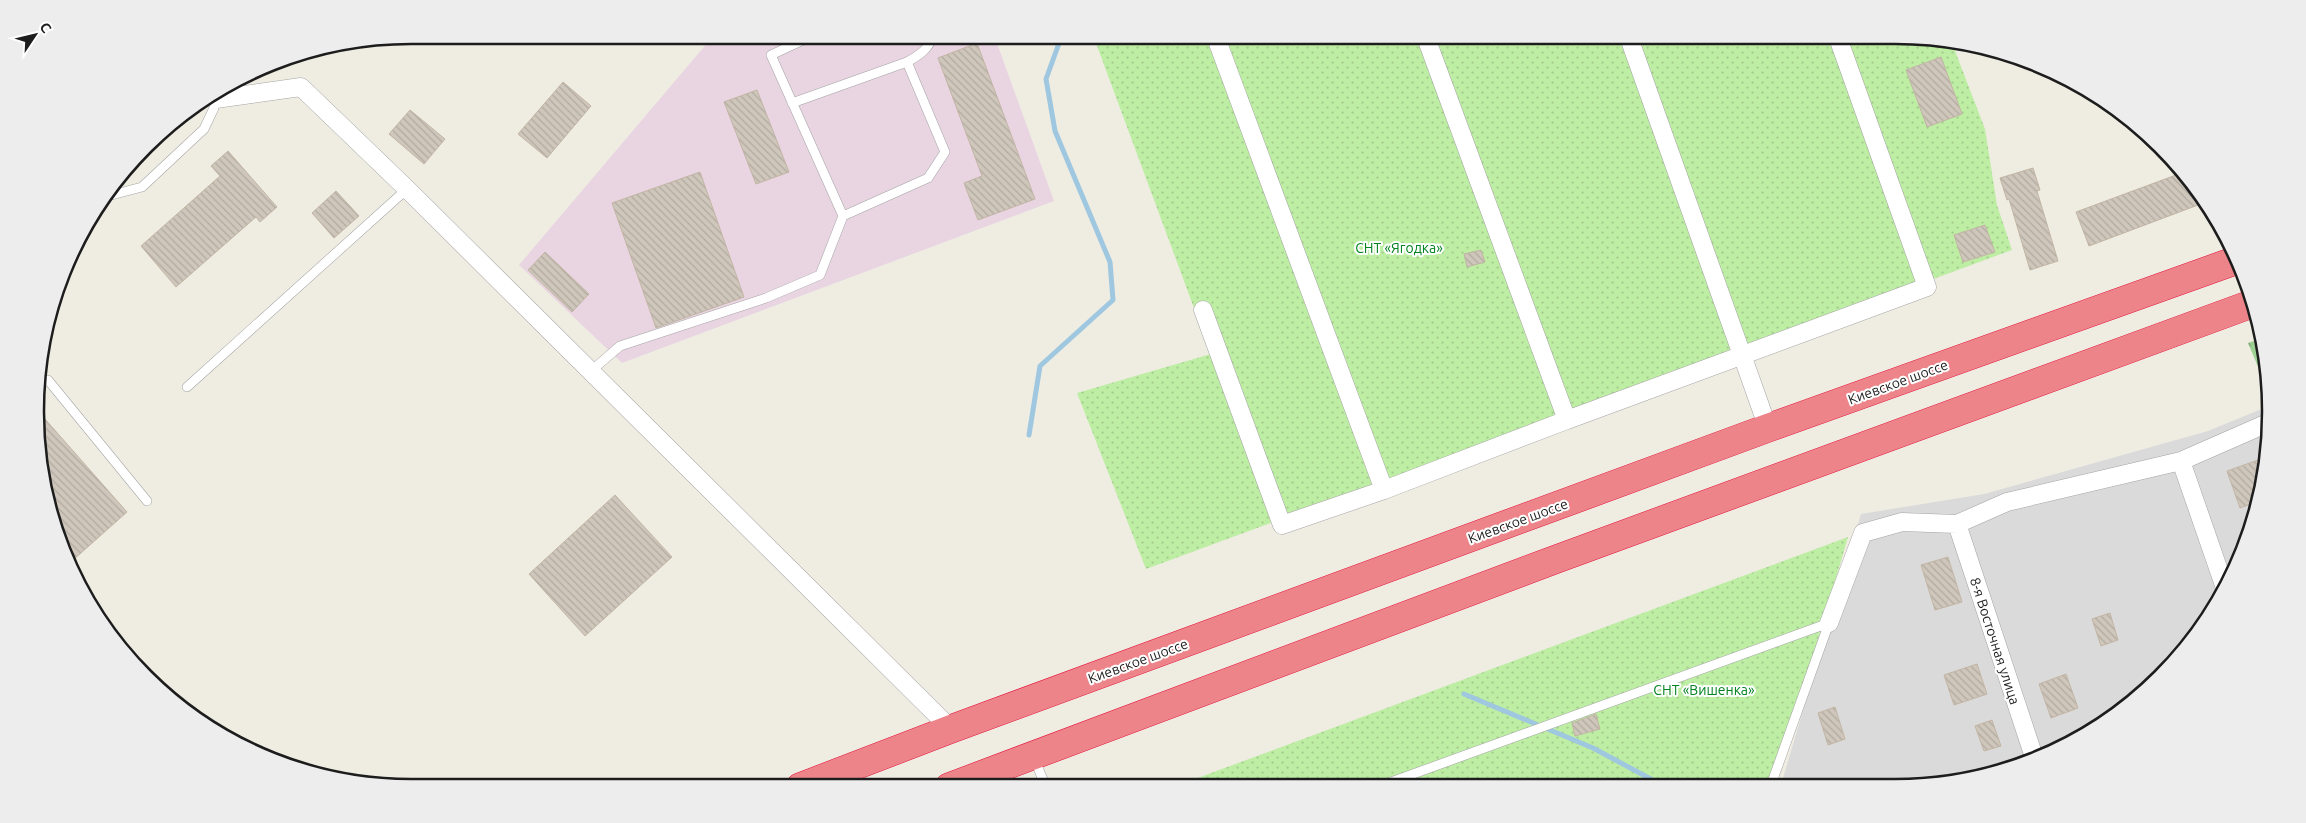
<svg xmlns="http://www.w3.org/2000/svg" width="2306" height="823" font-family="Ubuntu,sans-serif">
	<defs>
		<pattern id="forest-firs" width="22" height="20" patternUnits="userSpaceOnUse" patternTransform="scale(1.25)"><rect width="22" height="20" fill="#9dd194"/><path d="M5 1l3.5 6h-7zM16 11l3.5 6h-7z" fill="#87b37f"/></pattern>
		<pattern id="garden-dots" width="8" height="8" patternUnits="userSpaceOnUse" patternTransform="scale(1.25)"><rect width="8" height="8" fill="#beeda4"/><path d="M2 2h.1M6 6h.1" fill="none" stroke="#a3cb8d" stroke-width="1.8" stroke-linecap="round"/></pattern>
		<pattern id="building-back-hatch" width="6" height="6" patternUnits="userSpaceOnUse" patternTransform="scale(1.25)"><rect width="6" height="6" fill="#cfc7bb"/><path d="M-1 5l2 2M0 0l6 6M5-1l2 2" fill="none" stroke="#b1aaa0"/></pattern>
	</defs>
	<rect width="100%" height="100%" fill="#efede2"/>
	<path fill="#dbdada" d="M 2269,406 L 2270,436 L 2258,509 L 2220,600 L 2143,694 L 2061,749 L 1944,785 L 1781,785 L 1861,514 L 1984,494 L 2208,431 Z"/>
	<path fill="#e9d4e2" d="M 714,35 L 994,35 L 1054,201 L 622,363 L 519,265 Z"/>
	<path fill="url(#forest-firs)" d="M 2262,338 L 2268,362 L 2268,379 L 2264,381 L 2248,343 Z"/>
	<path fill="url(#garden-dots)" d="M 1093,35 L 1894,35 L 1952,43 L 1985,129 L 1997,205 L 2012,250 L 1146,569 L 1077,393 L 1211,354 Z
		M 1848,537 L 1775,785 L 1176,786 Z"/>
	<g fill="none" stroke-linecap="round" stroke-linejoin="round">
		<path stroke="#9fc8e0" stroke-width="5" d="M 1029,435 L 1040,366 L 1113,300 L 1110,262 L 1055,131 L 1046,79 L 1062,35
			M 1464,694 L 1593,748 L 1662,785"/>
	</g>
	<path fill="url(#building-back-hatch)" stroke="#c2b5a4" d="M 977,43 L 1035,199 L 978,220 L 964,183 L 982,176 L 938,58 Z
		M 1941,57 L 1962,114 L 1927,127 L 1906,70 Z
		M 563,82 L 591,106 L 547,158 L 518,134 Z
		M 757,90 L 789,172 L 756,184 L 724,102 Z
		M 410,110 L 445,139 L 424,164 L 389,134 Z
		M 228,151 L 277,207 L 260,222 L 256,217 L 176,287 L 141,246 L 220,176 L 211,166 Z
		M 2033,168 L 2040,190 L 2037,191 L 2058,261 L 2030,270 L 2009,199 L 2007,200 L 2000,178 Z
		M 700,172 L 744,297 L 656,328 L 612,203 Z
		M 2184,172 L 2206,202 L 2089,246 L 2076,212 Z
		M 336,191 L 359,216 L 334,238 L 312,213 Z
		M 1985,225 L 1995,252 L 1963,262 L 1954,235 Z
		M 1481,250 L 1485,262 L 1467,267 L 1464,254 Z
		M 545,252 L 589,294 L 572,312 L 528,270 Z
		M 37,410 L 127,512 L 72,561 L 48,509 L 36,436 Z
		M 2258,460 L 2264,476 L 2259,501 L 2240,508 L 2227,471 Z
		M 615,495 L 672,557 L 585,636 L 529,574 Z
		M 1948,557 L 1962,602 L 1935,610 L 1921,565 Z
		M 2110,613 L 2118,640 L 2101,646 L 2092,619 Z
		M 1977,664 L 1987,694 L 1954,705 L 1944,675 Z
		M 2066,674 L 2078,708 L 2051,718 L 2039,684 Z
		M 1835,707 L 1845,739 L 1828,745 L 1818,713 Z
		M 1596,714 L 1600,729 L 1575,736 L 1572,723 Z
		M 1992,720 L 2001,746 L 1984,751 L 1975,726 Z"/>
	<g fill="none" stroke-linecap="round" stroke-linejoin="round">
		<g stroke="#a4a4a4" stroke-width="10">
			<path id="lane" d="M 814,35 L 771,55 L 843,216
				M 792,103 L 907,62
				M 104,197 L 142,187 L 204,129 L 214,108 L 215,96
				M 591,371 L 620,346 L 766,298 L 820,275 L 843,216 L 928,178 L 945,152 L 907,62 C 918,56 931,48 932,35
				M 37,385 L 48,380 L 147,501
				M 187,387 L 407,189
				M 1034,758 L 1046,787
				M 1771,785 L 1829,623
				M 1380,786 L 1829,623"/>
		</g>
		<g stroke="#a4a4a4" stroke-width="19">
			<path id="street" d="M 1215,35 L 1384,490 L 1567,420
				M 1425,35 L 1567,420 L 1927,287 L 1837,35
				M 1628,35 L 1768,428
				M 216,99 L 301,87 L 407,189 L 951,729
				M 1203,310 L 1282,525 L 1384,490
				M 2181,461 L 2225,588
				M 1957,524 L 2034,757
				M 1829,623 L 1863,533 L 1902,522 L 1957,524 L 2007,502 L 2181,461 L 2270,422"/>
		</g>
		<g stroke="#e51841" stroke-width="29">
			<path id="highway" d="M 800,787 L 951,729 L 1768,428 L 2237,260
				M 949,787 L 1554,560 L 2254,303"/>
		</g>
		<use href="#lane" stroke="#fff" stroke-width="9"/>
		<use href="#street" stroke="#fff" stroke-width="18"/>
		<use href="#highway" stroke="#ec8489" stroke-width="28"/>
	</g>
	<g text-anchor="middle" stroke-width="4" stroke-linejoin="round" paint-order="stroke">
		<g font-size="14" fill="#048321" stroke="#fff">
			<text x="1399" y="253">СНТ «Ягодка»</text>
			<text x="1704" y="695">СНТ «Вишенка»</text>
		</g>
		<g font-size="14" fill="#1d1d1d" stroke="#fff">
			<text transform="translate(1898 382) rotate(-20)" y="5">Киевское шоссе</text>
			<text transform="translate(1518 521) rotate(-20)" y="5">Киевское шоссе</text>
			<text transform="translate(1995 641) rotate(72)" y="5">8-я Восточная улица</text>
			<text transform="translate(1138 661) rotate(-20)" y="5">Киевское шоссе</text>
		</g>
	</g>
	<path d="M0 0H2306V823H0ZM411 44H1895A367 367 0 0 1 2262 411V412A367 367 0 0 1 1895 779H411A367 367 0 0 1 44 412V411A367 367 0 0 1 411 44Z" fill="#ededed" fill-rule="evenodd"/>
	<path fill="none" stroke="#1d1d1d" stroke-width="2.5" d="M411 44H1895A367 367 0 0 1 2262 411V412A367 367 0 0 1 1895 779H411A367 367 0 0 1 44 412V411A367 367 0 0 1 411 44Z"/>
	<g transform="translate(35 35) rotate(55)" stroke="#ffffff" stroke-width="4" paint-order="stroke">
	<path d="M0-4L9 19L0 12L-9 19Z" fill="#1d1d1d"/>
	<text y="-8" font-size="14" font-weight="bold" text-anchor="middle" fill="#1d1d1d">С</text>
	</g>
</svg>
